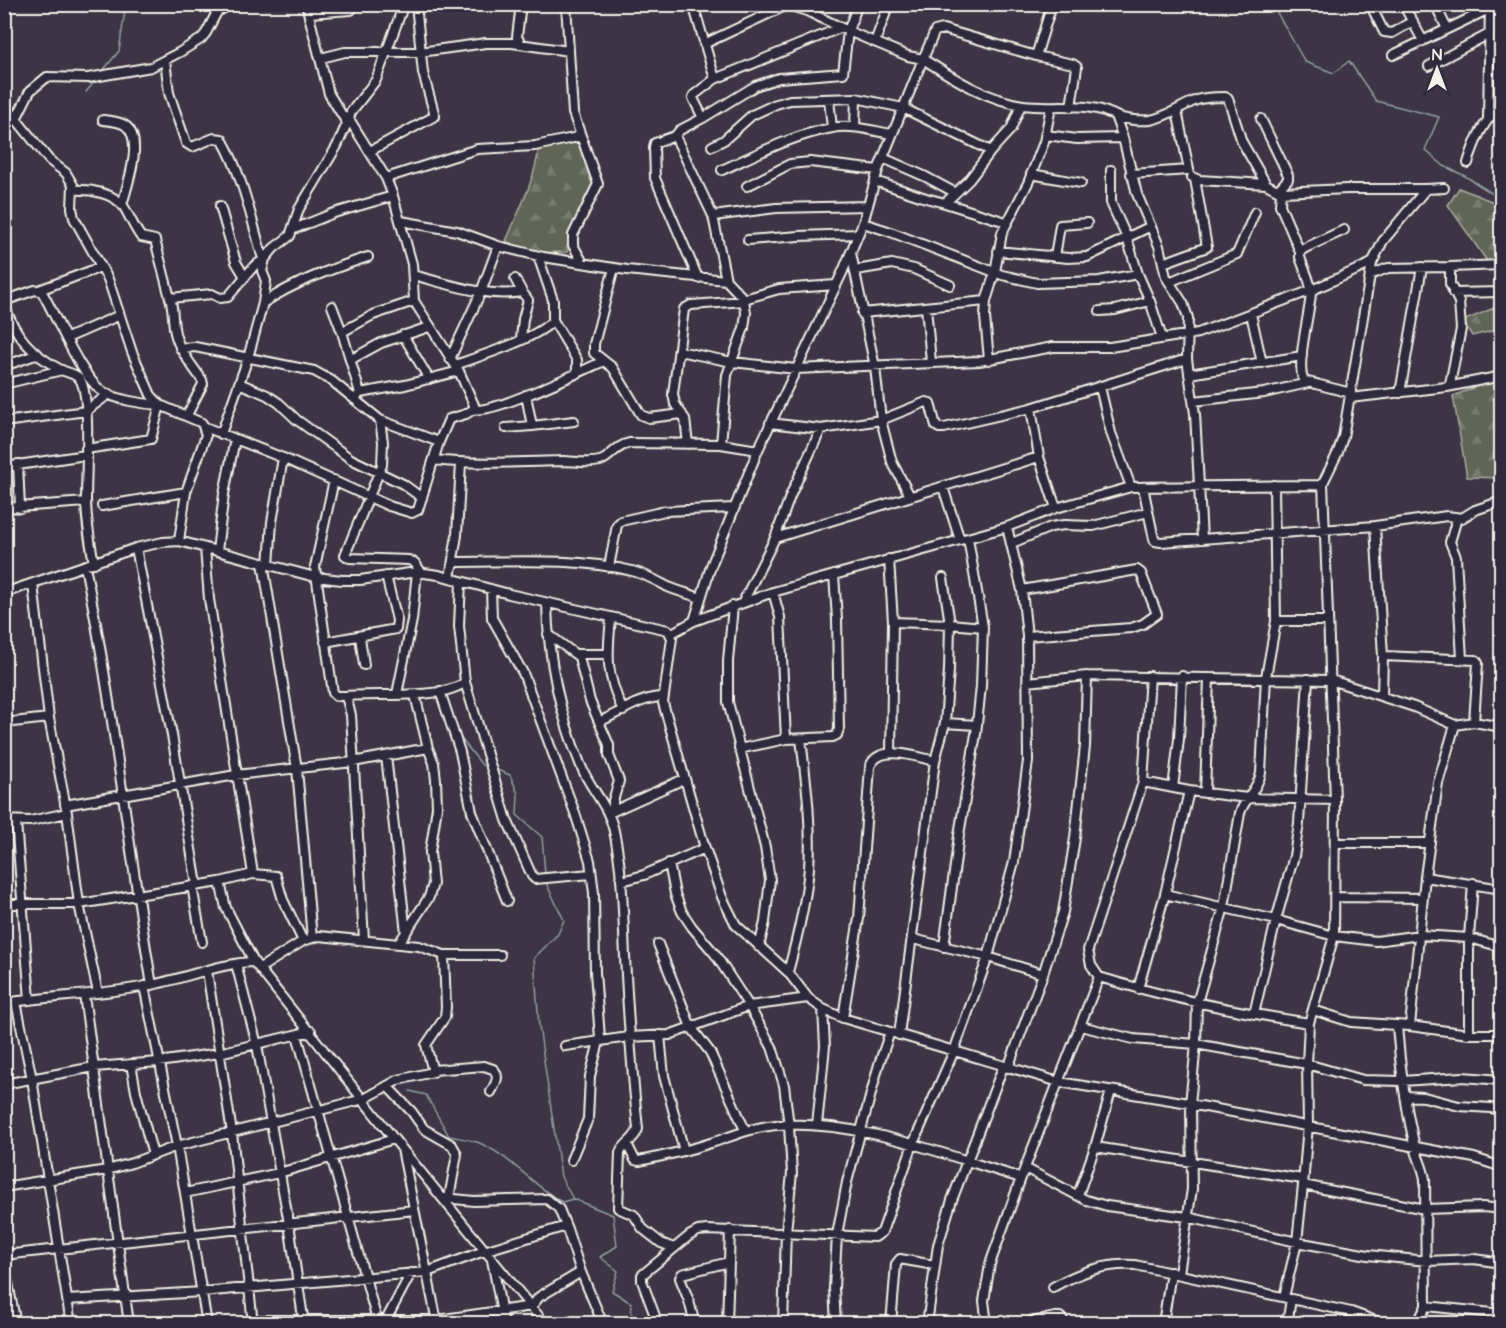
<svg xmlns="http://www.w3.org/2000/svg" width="1506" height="1328" font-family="'Architects Daughter',sans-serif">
	<defs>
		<pattern id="forest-firs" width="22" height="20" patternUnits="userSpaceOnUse" patternTransform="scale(1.5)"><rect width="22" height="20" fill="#606558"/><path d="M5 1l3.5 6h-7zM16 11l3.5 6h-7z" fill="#777c70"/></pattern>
	</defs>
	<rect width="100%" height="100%" fill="#3d3545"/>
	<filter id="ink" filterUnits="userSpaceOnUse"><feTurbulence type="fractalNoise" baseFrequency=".0167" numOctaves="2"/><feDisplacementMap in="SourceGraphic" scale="12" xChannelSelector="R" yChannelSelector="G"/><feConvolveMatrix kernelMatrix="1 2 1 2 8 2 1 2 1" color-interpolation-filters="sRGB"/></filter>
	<g filter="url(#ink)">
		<path fill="url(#forest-firs)" stroke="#aaaba0" stroke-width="1.5" d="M 578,138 L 598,182 L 567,252 L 533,253 L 506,241 C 519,210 535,180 539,147 Z
			M 1459,188 L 1501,205 L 1501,265 L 1487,261 L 1448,205 Z
			M 1501,305 L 1501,329 L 1472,336 L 1463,321 Z
			M 1501,377 L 1501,478 L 1467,477 L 1453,396 Z"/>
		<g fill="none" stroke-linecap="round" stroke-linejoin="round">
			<path stroke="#909ea2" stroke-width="1.5" d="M 1272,4 L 1305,62 L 1334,73 L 1349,61 L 1376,101 L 1439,117 L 1425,150 L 1444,166 L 1465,176 L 1493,194 L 1502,197
				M 101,73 L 119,51 L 126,4
				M 86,92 L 95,81
				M 459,736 L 482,765 L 488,767
				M 495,769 L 510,775 L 518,794 L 517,815 L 542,837 L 545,873
				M 545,881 L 564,920 L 558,934 L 534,958 L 539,1026 L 561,1177 L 573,1199 L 613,1215 L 617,1246 L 600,1257 L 618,1271 L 612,1291 L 631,1303 L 632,1324
				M 410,1091 L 426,1095 L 449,1136 C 458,1138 468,1139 477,1142 C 510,1155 532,1185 562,1202 L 573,1199"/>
			<g stroke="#f4f1e8" stroke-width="12">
				<path id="minor" d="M 306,4 L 329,94 L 347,123
					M 521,4 L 517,37 L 521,44
					M 566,4 L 573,113 L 598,184 L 573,235 L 573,245 L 583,263
					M 693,4 L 715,79 L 694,95 L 693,98 L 703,118 L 680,130 L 675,136 L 713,216 L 726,280
					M 1370,4 L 1384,32 L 1392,33 L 1413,21
					M 1403,4 L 1423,41
					M 1435,4 L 1447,29
					M 309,13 L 351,10 L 355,4
					M 875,42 L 889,4
					M 704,44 L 787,5
					M 1393,55 L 1489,9
					M 1036,56 L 1052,4
					M 321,58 L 345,52 L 420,52 L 486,43 L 512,43 L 569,51
					M 165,60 L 169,93 L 186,143 L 192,147 L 214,138 L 222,139 C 243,176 251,218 263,259
					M 1429,66 L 1489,34
					M 715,79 L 840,28
					M 829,99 L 832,128
					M 4,104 L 49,160 L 66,173 L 73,185 L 72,208 L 74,218 L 108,279 L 132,352 L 151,395 L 160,405 L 202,423 L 206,435 L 186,492 L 179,541
					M 1071,107 L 1077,67 L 1073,64 L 1036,56 L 943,29 L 935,31 L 923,59 C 953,78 987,100 1023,105 C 1046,108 1070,104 1092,108 C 1101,109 1107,112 1114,115 C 1123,120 1140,121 1150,120 C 1167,117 1181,106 1197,100 C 1206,97 1216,97 1225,97 L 1228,98 L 1242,142 L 1266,184 L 1281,192 L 1347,189 L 1426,189
					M 1115,116 L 1123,138 L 1137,194 L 1159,246 L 1166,277 L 1183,303 L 1188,318 L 1187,359 L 1195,414 L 1202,539
					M 703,118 L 755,86 L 779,78 L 843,73 L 848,31 L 858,4
					M 1488,118 L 1490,4
					M 16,119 L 30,91 L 47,77 L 88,78 L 151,67 L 180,52 L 201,39 L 206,33 L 217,12 L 231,4
					M 1261,119 L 1288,175 L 1288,179 L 1278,190
					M 103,120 C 110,121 120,121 126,126 C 144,140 127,186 122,205
					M 855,127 L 856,98
					M 1046,135 L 1077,139 L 1123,138
					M 675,136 L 655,143 L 654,147 L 655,178 L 698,278
					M 712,146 L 724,140 L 752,115 L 776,104 L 790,100 L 856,98 L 903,108 L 991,151
					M 370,151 L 435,116 L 423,73 L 416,4
					M 883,158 L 924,176 L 954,192
					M 1468,163 C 1475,140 1483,121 1502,105
					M 722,170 C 757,154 793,135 832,128 C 851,124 873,131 892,134
					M 1111,170 L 1111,203 L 1127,238 L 1138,274
					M 1031,174 L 1081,183
					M 1131,174 L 1189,170 L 1177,111
					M 1192,177 L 1199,180 L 1266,184
					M 386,178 L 477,149 L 535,146 L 578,137 L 579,134
					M 875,181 L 926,198 L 945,203 L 969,180 L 991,151 L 1011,129 L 1021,105
					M 747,186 L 790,164 L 810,162 L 878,170
					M 74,190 C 90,189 114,193 124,207 C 130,217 134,228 141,237 L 155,240 L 170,298
					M 1281,192 L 1280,205 L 1300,252
					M 945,203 L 1006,222
					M 220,206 L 236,262 L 245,277
					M 713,216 L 776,208 L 868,206
					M 401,221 L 457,231 L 498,246 L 543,257 L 627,270 L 726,280 L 744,299 L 746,313 L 744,328 L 727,375 L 721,444
					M 863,223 L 888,231 L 1002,275 L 1037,283 L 1099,281 L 1138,274 L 1150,301 L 1162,338
					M 294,229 L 334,213 L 393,196
					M 1344,230 L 1305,248 L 1300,252 L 1300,257 C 1303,268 1312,282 1311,293 C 1310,313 1295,366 1304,381 L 1351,393
					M 748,240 L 799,236 L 858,234
					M 998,251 L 1068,258 L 1087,257 L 1151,226
					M 851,253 L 875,367 L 881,420 L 892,462 L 910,496
					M 1055,257 L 1060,225 L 1087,223
					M 1163,263 L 1207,247 L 1195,179
					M 1450,267 L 1502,265
					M 614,268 L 594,344 L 594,353 L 613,368 L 641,415 L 649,418 L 682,414
					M 856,270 L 892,264 L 914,269 L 950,285
					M 413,275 C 448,284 486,298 522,292 L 528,300 L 523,319 L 521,339
					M 515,279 L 522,292
					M 1169,282 L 1237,254 L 1255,212
					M 39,290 L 101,267
					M 1453,293 L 1502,292
					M 744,299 L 779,289 L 836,285
					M 4,301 L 35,290 L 42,292 C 56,316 81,377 102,391 C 116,400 143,404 160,405 L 151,439 L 86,449
					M 4,303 C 14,336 32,354 61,370 C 68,373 78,374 81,381 C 91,403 86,472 86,499 C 86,521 90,542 94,563
					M 263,303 C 295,282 331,269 368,257
					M 332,306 L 342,332 L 360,393
					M 926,307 L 931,362
					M 1100,311 L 1115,310 L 1150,301
					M 862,313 L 986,301
					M 1251,314 L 1262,363
					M 553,320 L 577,360 L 577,373
					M 342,332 L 373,315 L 414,301
					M 403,335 L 429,379
					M 67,338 L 120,315
					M 180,348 L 195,347 L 314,371 L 332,381 L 380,420 L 439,442
					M 679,351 L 732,362 L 796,369 L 979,361 L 1053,347 L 1110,347 L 1198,333 L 1312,290 L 1372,263
					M 450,359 L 481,292 L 498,246
					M 350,360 L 381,343 L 429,327
					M 989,360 L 985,317 L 986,301 L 995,272 L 1002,233 L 1028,183 L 1044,142 L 1051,107
					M 455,365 C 478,357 539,338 553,320 L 553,300 L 538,256
					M 4,366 L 38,354
					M 1189,374 L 1302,356
					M 239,383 L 267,395 L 279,403 L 297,420 L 351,459 L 403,484 L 422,498
					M 4,384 L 62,370
					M 1100,387 L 1111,433 L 1131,487
					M 1447,387 L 1502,376
					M 1400,393 L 1422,267
					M 1350,398 L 1447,387 L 1450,384 L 1461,329 L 1459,302 L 1450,284 L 1450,267 L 1388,268 L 1370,275
					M 355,399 L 360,393 L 405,385 L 459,371
					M 1194,401 L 1264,393 L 1308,383
					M 1031,408 L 1039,457 L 1056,508
					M 474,409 C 491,415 584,370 604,361
					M 187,415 L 203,384 L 202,380 C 192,365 179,351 175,333 C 172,321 174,310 170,298 L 212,294 L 220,298 L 228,297 L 254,266 L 265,259
					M 380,420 L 383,442 L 382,465 L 345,555 L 349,558 L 409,560 L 415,563 L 421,572
					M 4,422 L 86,411 L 109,394
					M 770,423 L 821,429 L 881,420 L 926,402 L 930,403 L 936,426 L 939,428 L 944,428 L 1031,408 L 1187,359
					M 532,426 L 574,421
					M 205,427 L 283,458 L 389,506 L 412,513 L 418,510 L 439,442 L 449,419 L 466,414 L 474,409 L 474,405 L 459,371 L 414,301 L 412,264 L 393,196 L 386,178 L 349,119 L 351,112 L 376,80 L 404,4
					M 506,428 L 532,426 L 526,395
					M 221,434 L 248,358 L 263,303 L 266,281 L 262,271 L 265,259 L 274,248 L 290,236 L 299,209 L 337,146 L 349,119
					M 688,444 L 685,419 L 675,404 L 673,394 L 684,309 L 691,305 L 745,301
					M 434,460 C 477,465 519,462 563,461 C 574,461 588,464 600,461 C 611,458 614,446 630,443 L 721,444 L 758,450
					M 18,464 L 20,508
					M 4,467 L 86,455
					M 334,480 L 315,567 L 333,693 L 336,696 L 346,696 L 351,715 L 364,940
					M 1274,485 L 1276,621 L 1266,677 L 1261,773 C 1258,789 1245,798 1240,813 L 1224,907 L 1197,1003 L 1196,1044 L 1190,1104 L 1474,1158 L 1502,1167
					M 943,487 L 960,540
					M 1143,487 L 1154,539 L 1155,541 L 1161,542 L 1375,526 L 1447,516 L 1462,518 L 1475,510 L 1502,501
					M 102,506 L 186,492
					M 4,508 L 86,502
					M 1457,518 L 1450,542 L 1456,557 L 1462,659
					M 1375,526 L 1383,656 L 1382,695
					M 775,538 L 1039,457
					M 1012,543 L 1051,527 L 1064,525 L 1093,526 L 1148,512
					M 136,548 L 172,735 L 197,885
					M 205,548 L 209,599 L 253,874
					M 217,551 L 224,494 L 235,439
					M 889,559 L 893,622 L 891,753
					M 453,562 C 513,562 573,557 632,571 C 645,574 655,580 666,586 C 677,591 689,594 701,598
					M 263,563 L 297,769 L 312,938
					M 269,565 L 272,522 L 283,458
					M 85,566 C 113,704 128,846 152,985
					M 609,567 L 617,525 L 621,521 L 665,511 L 734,508
					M 450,578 L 457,535 L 461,463
					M 461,581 L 459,626 L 465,682 L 507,820 L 532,876 L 535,879 L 591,874
					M 33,584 L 49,718 L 67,813 L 79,904 L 98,993
					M 491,589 L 492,618 L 523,673 L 575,813 L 590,861 L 594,893 L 595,972 L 600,1038 L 590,1076 L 588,1119 L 571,1160
					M 1022,590 L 1137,570 L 1141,573 L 1157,614 L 1143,624 L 1131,628 L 1027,636
					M 773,592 L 780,617 L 786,739
					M 4,593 L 136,548 L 163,542 L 179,541 L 315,577 L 342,580 L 360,580 L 417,572 L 439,575 L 509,594 L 668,630 L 672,638 L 663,703 L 705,848 L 722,897 L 736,925 L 788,972 L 808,998 L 823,1009 L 843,1018 L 1059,1082 L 1189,1103 L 1191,1107 L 1192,1189 L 1179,1273
					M 743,602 L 775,538 L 791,494 L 821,429
					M 547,603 C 548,660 559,713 581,766 C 590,789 609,806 614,831 C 623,873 623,915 625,957 C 628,1015 632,1072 638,1129 C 635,1140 624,1143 620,1153 L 618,1208 L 634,1215 L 643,1229 L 661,1243 L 674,1248
					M 733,606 L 728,661 L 728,702 L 765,847 L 770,880 L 765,922 L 759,947
					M 611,618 C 607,657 606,674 623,711
					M 694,621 L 711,566 L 758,450 L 843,271 L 863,223 L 878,170 L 923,59 L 908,56 L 848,31 L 807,11 L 785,4
					M 1276,621 L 1328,621
					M 893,622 L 950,624 L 983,627
					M 672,633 L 694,621 L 773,592 L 1007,527 L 1056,508 L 1131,487 L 1322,485 L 1338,452 L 1343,437 L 1372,263 L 1383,241 L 1426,189 L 1444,188
					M 548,634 L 579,657 L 590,701 L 609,745 L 609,755 L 619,781 L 613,801 L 613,811
					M 360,637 L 364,665
					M 325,642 L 396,629 L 397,620 L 386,576
					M 576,654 L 607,654
					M 1383,656 L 1476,660 L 1478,663 L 1474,722
					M 1150,676 L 1143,782 L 1088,950 L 1091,965 L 1099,977 C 1168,998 1238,1012 1309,1023
					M 1027,682 L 1087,676 L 1331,680 L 1414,707 L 1455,725 L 1474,722 L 1502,727
					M 440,691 L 460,752 L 472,812 L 507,901
					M 397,694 L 412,620 L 417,572
					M 346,696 C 377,693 444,700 465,682
					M 601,721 C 621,712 641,697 663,697
					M 4,723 L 49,718
					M 945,723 L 977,725
					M 739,749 L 786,739 L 833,737 L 837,735 L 839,729 L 837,619 L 834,575
					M 386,756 L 406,933
					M 1143,782 L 1189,791 L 1248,798 L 1335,800
					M 1173,788 L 1179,739 L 1182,676
					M 4,793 L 8,820
					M 1205,793 L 1209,678
					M 65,805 L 236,775 L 353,762 L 428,748
					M 609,813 L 684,779
					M 4,820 L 30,821 L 67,813
					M 16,822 L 30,1000
					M 1335,843 L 1430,843
					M 669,863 L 675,894 L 682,912 L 692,927 L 715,954 L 749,1006 L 772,1047 L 784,1085 L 789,1126 L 792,1173 L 786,1232 L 783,1324
					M 1425,877 L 1502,889
					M 622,881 L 644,875 L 705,848
					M 220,882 L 226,908 L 254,962
					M 192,886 L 202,942
					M 1165,894 L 1276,920 L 1334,936 L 1376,941 L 1420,935 L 1469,938 L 1502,947
					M 1335,897 L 1423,898
					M 4,904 L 79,904 L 220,882 L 253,874 L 276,876 L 283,900 L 303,941
					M 913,939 L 988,957 L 1043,974
					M 399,943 L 429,897 L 433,884 L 430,852 L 437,807 L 436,780 L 434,763 L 428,748 L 415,695
					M 658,944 L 691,1027 L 710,1052 L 745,1130
					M 944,947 L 959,835 L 976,734 L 981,686 L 983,627 L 968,538
					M 236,964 L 257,1045 L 289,1224 L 304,1324
					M 260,968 L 303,941 L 319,936 L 419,946 L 444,955 L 500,955
					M 207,971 L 232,1133 L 253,1324
					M 788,972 C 797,939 806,902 809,868 C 812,825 806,781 801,739
					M 144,986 L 177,1146 L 207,1324
					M 1138,989 L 1165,894 L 1189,791
					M 84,995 L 129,1324
					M 16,1002 L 32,1079 L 71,1324
					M 4,1003 C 53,996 103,995 151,985 C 182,979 225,962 254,962 L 394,1139 L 545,1324
					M 1313,1010 L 1351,1022 L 1410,1026 L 1469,1034 L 1502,1034
					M 1254,1014 L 1276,920 L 1294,856 L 1299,823 L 1308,679
					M 843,1018 L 859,918 L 870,767 C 878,743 917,757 935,761
					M 1081,1026 L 1133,1039 L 1196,1044 L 1307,1064 L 1363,1080 L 1402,1081 L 1462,1077 L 1502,1080
					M 1397,1026 C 1400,1066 1405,1104 1414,1143 C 1416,1155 1423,1166 1425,1179 L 1426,1306 L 1417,1324
					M 1410,1026 L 1425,877 L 1438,783 L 1455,725
					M 1469,1034 L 1469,938 L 1473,883
					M 297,1035 L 377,1320
					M 660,1035 L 664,1076 L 684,1151
					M 899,1035 L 935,761 L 945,723 L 949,670 L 950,624 L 943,578
					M 565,1046 L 629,1037 L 669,1035 L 749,1006 L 808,998
					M 131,1064 L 136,1092 L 153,1155
					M 1008,1068 L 1043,974 L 1063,912 L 1075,838 L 1085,746 L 1087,676
					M 433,1070 L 484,1066 L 493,1069 C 501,1076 495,1084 491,1092
					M 4,1084 L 94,1067 L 159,1062 L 219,1053 L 311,1031
					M 387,1086 L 412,1112 L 424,1129 L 452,1145 L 457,1154 L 449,1198
					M 1405,1096 L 1424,1097 L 1459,1106 L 1491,1108 L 1502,1111
					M 817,1125 L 825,1046 L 823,1009
					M 627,1144 L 635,1160 L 639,1161 C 664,1156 690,1150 714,1142 C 735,1135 754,1127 776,1125 C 860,1120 942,1154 1021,1178
					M 1095,1147 L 1303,1179
					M 402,1149 L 437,1322
					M 1025,1168 L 1086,1200 L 1107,1206 L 1187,1217 L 1297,1242 L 1368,1255 L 1427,1261 L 1474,1259 L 1502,1263
					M 1303,1185 L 1425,1209 L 1483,1207 L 1502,1209
					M 4,1187 L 107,1170 L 132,1163 L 177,1146 L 364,1099 L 398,1080 L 433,1072 L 426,1045 L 445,1017 L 446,1007 L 444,955
					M 185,1193 L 279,1173 L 394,1139
					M 1078,1195 L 1095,1147 L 1111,1091
					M 444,1198 L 474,1201 L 547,1199 L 559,1209 L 567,1229
					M 4,1255 L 414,1210
					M 492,1260 L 504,1324
					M 4,1263 L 16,1324
					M 1053,1287 C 1080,1272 1105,1263 1135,1265 L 1351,1312 L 1384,1324
					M 1284,1297 L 1297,1242 L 1303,1185 L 1308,1125 L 1307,1064 L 1309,1023 L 1334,936 L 1335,800 L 1323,483
					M 67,1300 L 202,1292 L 427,1272 L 487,1250 L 563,1227 L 567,1229 L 581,1272 L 603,1324
					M 1426,1306 L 1502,1314
					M 253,1320 L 437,1320 L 532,1306 L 539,1297 L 581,1272
					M 385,1322 L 411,1273
					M 658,1324 L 642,1281 L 642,1275 L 689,1236 L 698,1231 L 707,1230 L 875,1237 L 882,1232 L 913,1144 L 954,1051 L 988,957 L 1014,862 L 1028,761 L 1027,636 L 1022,590 L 1007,527
					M 695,1324 L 689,1301 L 680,1278 L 682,1274 L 729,1262
					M 727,1324 L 730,1230
					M 836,1324 L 834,1288 L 837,1235 L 847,1182 L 879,1064 L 890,1032
					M 891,1324 L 896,1264 L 900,1259 L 934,1265
					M 927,1324 L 938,1245 L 952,1200 L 1003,1067
					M 987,1324 L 984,1301 L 990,1264 L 1021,1178 L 1099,977
					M 1022,1324 L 1055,1317 L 1060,1317 L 1066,1324
					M 1163,1324 L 1171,1272
					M 1287,1324 L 1291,1299"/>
			</g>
			<use href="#minor" stroke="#2f2a3d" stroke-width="8"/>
		</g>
	</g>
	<rect width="1506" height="1328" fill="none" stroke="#2f2a3d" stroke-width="24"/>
	<rect x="12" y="12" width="1482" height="1304" fill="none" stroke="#f4f1e8" stroke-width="2" filter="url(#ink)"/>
	<g transform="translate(1437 69)" stroke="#2f2a3d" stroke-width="4.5" paint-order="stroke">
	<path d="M0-4.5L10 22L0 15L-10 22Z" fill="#f4f1e8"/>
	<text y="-9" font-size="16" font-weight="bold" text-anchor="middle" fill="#f4f1e8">N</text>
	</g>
</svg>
